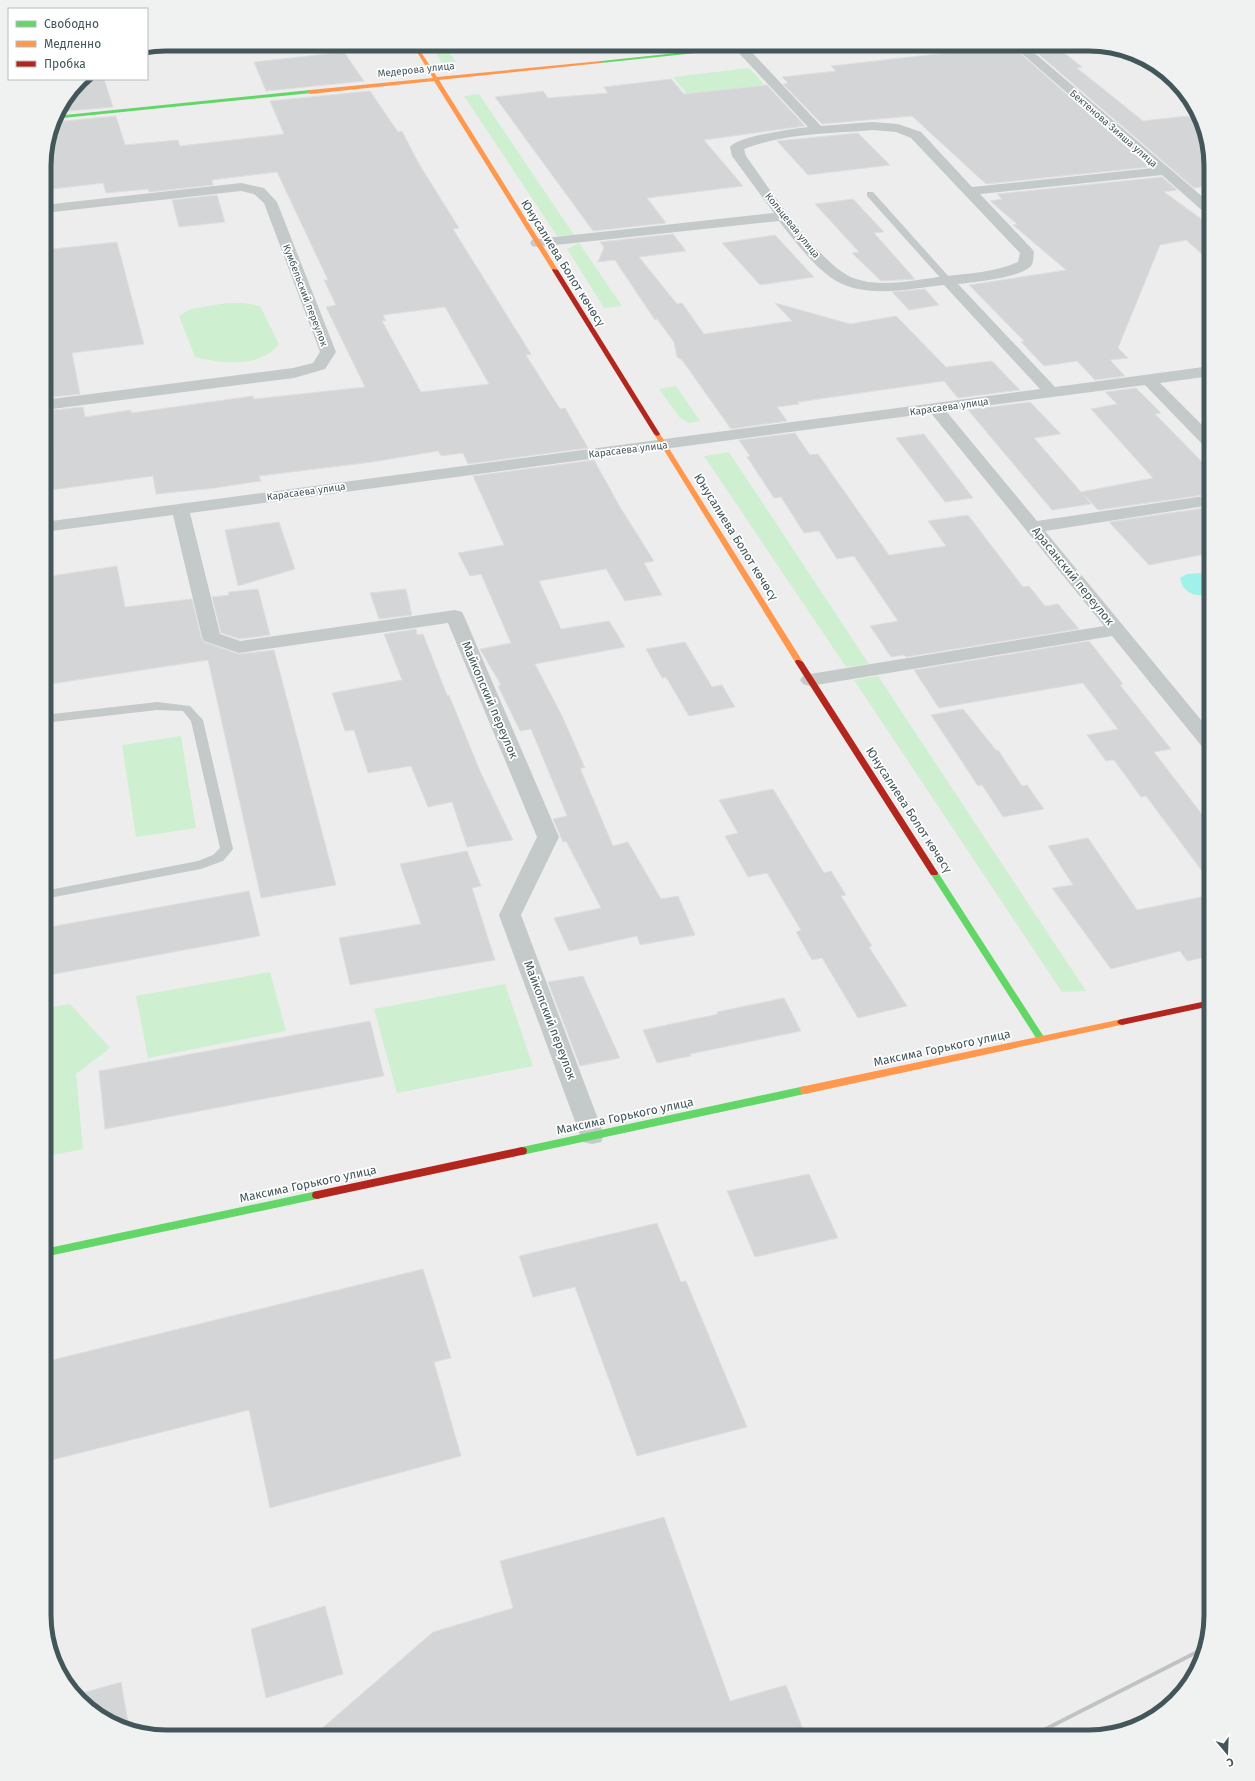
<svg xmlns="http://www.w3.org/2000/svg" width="1255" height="1781" font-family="'Fira Sans',sans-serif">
	<rect width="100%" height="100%" fill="#eeeded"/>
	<path fill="#cef0d0" d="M 430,44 L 444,44 L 456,62 L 442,63 Z
		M 749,68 L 776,97 L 697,106 L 673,77 Z
		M 479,94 L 574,235 L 557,236 L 464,96 Z
		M 579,243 L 622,306 L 604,308 L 567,249 Z
		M 226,303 L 244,303 L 260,306 L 279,344 C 260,368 221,364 195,357 L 179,316 L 191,309 Z
		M 676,386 L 698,418 L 701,421 L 689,423 L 680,418 L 659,389 Z
		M 729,452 L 869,664 L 846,667 L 704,456 Z
		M 878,676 L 1086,991 L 1062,992 L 854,680 Z
		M 181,736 L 196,828 L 136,837 L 122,745 Z
		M 270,972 L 286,1031 L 148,1058 L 136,996 Z
		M 505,984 L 533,1066 L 397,1093 L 374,1009 Z
		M 70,1004 L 110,1048 L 76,1074 L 83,1149 L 44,1157 L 44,1008 Z"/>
	<path fill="#9ff2e9" d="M 1201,573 L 1211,576 L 1211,595 C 1196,597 1183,594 1180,578 L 1187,574 Z"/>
	<path fill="#d4d5d6" stroke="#dfdfe0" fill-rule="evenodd" d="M 975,44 L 1010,44 L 1149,167 L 986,184 L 912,116 L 822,124 L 783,84 L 788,83 L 782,77 L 836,71 L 831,66 L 981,49 Z
		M 1027,44 L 1053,44 L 1082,67 L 1077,68 L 1143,121 L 1187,116 L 1200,125 L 1211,166 L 1211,185 L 1194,188 Z
		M 344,52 L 364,81 L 266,91 L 254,62 Z
		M 104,79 L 113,107 L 58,112 L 80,80 Z
		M 671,79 L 684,94 L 767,85 L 805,126 L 704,140 L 743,186 L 647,198 L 666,223 L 593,231 L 495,97 L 543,91 L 548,98 L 608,93 L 604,87 Z
		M 370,91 L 398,132 L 402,131 L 419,164 L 459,228 L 453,229 L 531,354 L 526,355 L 560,409 L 565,408 L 588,448 L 468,464 L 463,453 L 441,456 L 438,451 L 372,462 L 259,476 L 261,481 L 215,488 L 156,494 L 153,476 L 51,490 L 44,411 L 83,407 L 85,417 L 131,410 L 131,413 L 253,396 L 254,399 L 365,387 L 326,307 L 336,305 L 324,280 L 328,280 L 277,172 L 212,180 L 213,185 L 149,192 L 148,189 L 106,193 L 103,183 L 44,190 L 44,159 L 53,122 L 116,116 L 125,145 L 178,140 L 180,146 L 284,134 L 270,101 ZM 445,307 L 489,384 L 421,392 L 382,321 L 386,321 L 383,315 Z
		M 858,133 L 890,165 L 808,175 L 777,141 Z
		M 1162,177 L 1177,190 L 1164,192 L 1211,226 L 1211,262 L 1186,240 L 1160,245 L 1118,348 L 1128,358 L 1110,360 L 1125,376 L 1095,380 L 1077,361 L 1044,366 L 1021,342 L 1024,341 L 969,285 L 1066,270 L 1013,225 L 1017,224 L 990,201 L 1002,199 L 997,194 Z
		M 217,195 L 225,222 L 179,227 L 172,200 Z
		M 853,199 L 884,232 L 874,233 L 915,279 L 881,281 L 852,253 L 859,252 L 815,204 Z
		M 673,234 L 686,251 L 639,257 L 677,304 L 682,303 L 704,334 L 792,321 L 775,303 L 850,324 L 896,316 L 946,367 L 992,361 L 1020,390 L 958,398 L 944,381 L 798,402 L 799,404 L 777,407 L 787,421 L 731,429 L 682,360 L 677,357 L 674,342 L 657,319 L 655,320 L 615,260 L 598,262 L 604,247 L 600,242 Z
		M 775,235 L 814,277 L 760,285 L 722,243 Z
		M 117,242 L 144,344 L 72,353 L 80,394 L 44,398 L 44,250 Z
		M 925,289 L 939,305 L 909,310 L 892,292 Z
		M 1136,388 L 1161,413 L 1155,414 L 1211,471 L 1211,494 L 1098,510 L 1083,494 L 1091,504 L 1052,510 L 968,410 L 1030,402 L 1061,434 L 1034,438 L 1081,492 L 1153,478 L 1091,409 L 1117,404 L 1105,392 Z
		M 795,433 L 810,455 L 818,454 L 889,555 L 946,546 L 928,521 L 968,515 L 1023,587 L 1029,586 L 1045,606 L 1058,604 L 1079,629 L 906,657 L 904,655 L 891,657 L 870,626 L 898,621 L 854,556 L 837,559 L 819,531 L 804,533 L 781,497 L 774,498 L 747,457 L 750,456 L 739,440 Z
		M 924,434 L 973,498 L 945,502 L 896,438 Z
		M 594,460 L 620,507 L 654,561 L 644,563 L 662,595 L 625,601 L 606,569 L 539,581 L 561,629 L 609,621 L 625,647 L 535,664 L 563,718 L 585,768 L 580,768 L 613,846 L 628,842 L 661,899 L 678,896 L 695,935 L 640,945 L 637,936 L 569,951 L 554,918 L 601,908 L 566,841 L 563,842 L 553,819 L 567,816 L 531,729 L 520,731 L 498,686 L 501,685 L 480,649 L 511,643 L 481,574 L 470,576 L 458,553 L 504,545 L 473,476 Z
		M 1211,507 L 1211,553 L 1149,565 L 1109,522 Z
		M 279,522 L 295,569 L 238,586 L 225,530 Z
		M 117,566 L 125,607 L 192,599 L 201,637 L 204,642 L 239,654 L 274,650 L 336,885 L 261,898 L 208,660 L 44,685 L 44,577 Z
		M 258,589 L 270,635 L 240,639 L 221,633 L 212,597 L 229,595 L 228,592 Z
		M 406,589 L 412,615 L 379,619 L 370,593 Z
		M 416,629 L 417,635 L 423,634 L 447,695 L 449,695 L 480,771 L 513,840 L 467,847 L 452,802 L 428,807 L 411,766 L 368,773 L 354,730 L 345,731 L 332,693 L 402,680 L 384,634 Z
		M 1089,641 L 1123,684 L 1120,685 L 1171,749 L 1154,752 L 1211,826 L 1211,883 L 1146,796 L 1141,797 L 1114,760 L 1106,761 L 1087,735 L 1118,729 L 1083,683 L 939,708 L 914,670 Z
		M 685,642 L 712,687 L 722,685 L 735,707 L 689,716 L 666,677 L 662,678 L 646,649 Z
		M 963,709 L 996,750 L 998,750 L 1022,786 L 1027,785 L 1044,809 L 1003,817 L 982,785 L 978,786 L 931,715 Z
		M 773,789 L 824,873 L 831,871 L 846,895 L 841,896 L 872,946 L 869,947 L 907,1006 L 858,1018 L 822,958 L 812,960 L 796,932 L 801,930 L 767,873 L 748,877 L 725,836 L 738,833 L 719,800 Z
		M 1088,838 L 1137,910 L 1211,895 L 1211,956 L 1187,961 L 1180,951 L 1111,969 L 1052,888 L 1073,885 L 1048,846 Z
		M 467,851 L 481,886 L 472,888 L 495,960 L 350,985 L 339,938 L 421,924 L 400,864 Z
		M 249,891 L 260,936 L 44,976 L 44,928 Z
		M 583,976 L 620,1058 L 580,1066 L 548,982 Z
		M 784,998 L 801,1031 L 690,1054 L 691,1056 L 657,1063 L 643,1030 L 718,1014 L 717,1012 Z
		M 370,1021 L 384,1076 L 105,1129 L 99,1071 Z
		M 809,1174 L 838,1238 L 755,1257 L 727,1191 Z
		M 657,1223 L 681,1282 L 686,1281 L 747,1427 L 637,1456 L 575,1287 L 533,1297 L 519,1256 Z
		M 423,1269 L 451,1358 L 434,1362 L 461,1456 L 270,1508 L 249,1410 L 44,1462 L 44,1362 Z
		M 664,1517 L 730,1701 L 786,1685 L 806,1737 L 312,1737 L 433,1632 L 513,1608 L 500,1561 Z
		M 325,1606 L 343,1674 L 266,1698 L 251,1629 Z
		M 121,1682 L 129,1728 L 105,1720 L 79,1694 Z"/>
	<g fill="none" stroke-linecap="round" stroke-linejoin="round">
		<path fill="#c4c9ca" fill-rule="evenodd" d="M 867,192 L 873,192 L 950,278 L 950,282 L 944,282 L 867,196 Z
			M 157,702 L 190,706 L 203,720 L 233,849 L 223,861 L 201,869 L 44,899 L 44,891 L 198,861 L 213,855 L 220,848 L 191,721 L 183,711 L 157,710 L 44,723 L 44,715 Z"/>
		<path fill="#c4c9ca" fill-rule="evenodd" d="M 741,44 L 745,45 L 821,126 L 872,122 L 898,124 L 921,132 L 972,187 L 1153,168 L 1011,44 L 1024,44 L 1211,204 L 1211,215 L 1206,214 L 1162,175 L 980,194 L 1032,249 L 1034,252 C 1033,256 1034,264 1030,267 C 1017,278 975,282 958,284 L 1055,387 L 1211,366 L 1211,376 L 1160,383 L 1211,434 L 1211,448 L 1205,447 L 1145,385 L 946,411 L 1037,521 L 1211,495 L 1211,505 L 1045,531 L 1211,732 L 1211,751 L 1204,749 L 1112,636 L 810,686 L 803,684 L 800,680 L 803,676 L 810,674 L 1104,626 L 931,413 L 190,513 L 220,634 L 240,641 L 455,610 L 462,612 L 464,616 L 559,837 L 521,915 L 604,1135 L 601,1142 L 592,1144 L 583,1142 L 580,1135 L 499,915 L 537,837 L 448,623 L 239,653 L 204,641 L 202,637 L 173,515 L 44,532 L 44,522 L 1040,389 L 944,285 C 909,289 861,300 830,277 C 810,262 794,240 779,221 L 537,247 L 532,246 L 530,243 L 532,240 L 537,239 L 774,213 L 732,156 L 730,147 C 738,136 793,129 808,127 L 737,51 L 735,48 ZM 872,130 L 896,132 L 911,138 L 1020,253 L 1018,262 C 996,272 971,273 947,276 C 918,279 882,289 853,278 C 820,265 768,187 746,156 L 744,149 C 784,133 829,134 872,130 Z
			M 241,183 L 264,188 L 277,202 L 336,352 L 325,369 L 294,378 L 44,410 L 44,400 L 293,368 L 313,363 L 320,352 L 264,203 L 254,194 L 241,191 L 44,213 L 44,205 Z"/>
		<path fill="#63d668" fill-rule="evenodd" d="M 763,44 L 781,44 L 601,63 L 599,62 L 601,61 Z
			M 310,90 L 313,92 L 312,93 L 53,119 L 55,116 Z
			M 934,870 L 937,871 L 1044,1037 L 1046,1039 L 1044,1041 L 1038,1041 L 930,873 Z
			M 805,1086 L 809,1087 L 810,1090 L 809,1093 L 522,1155 L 518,1154 L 517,1151 L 518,1148 L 522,1147 Z
			M 317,1191 L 321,1192 L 322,1195 L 321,1198 L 317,1199 L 44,1257 L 44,1249 Z"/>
		<path fill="#ff974d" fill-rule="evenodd" d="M 412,44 L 416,44 L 437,77 L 601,61 L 603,62 L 601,63 L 439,80 L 558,270 L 557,271 L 552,270 L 434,81 L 310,94 L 307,92 L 310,90 L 433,78 Z
			M 657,432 L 660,434 L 803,662 L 802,664 L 799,664 L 795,662 L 654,434 Z
			M 1122,1019 L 1125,1020 L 1127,1022 L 1125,1024 L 805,1094 L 801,1093 L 800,1090 L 801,1087 L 805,1086 Z"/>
		<path fill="#b3261e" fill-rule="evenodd" d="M 553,269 L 558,270 L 660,434 L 659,435 L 657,436 L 654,434 L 552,270 Z
			M 796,660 L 799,660 L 803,662 L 938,873 L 937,875 L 931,875 L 795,662 Z
			M 1211,1000 L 1211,1006 L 1122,1025 L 1119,1024 L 1117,1022 L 1119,1020 L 1122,1019 Z
			M 522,1147 L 526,1148 L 527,1151 L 526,1154 L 317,1199 L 313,1198 L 312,1195 L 313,1192 L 317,1191 Z"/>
		<path stroke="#c0c3c4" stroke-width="4" d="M 1030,1737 L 1201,1650"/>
	</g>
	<g text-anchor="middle" stroke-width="3.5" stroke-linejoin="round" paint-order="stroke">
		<g font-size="10" fill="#43575b" stroke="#fff">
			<text transform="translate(416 69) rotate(-6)" y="4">Медерова улица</text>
			<text transform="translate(1114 128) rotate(41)" y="4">Бектенова Зияша улица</text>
			<text transform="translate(793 225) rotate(51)" y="4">Кольцевая улица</text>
			<text transform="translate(306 295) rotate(69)" y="4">Кумбельский переулок</text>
			<text transform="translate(949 406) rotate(-8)" y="4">Карасаева улица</text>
			<text transform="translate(628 449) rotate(-7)" y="4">Карасаева улица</text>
			<text transform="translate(306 491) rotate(-8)" y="4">Карасаева улица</text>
		</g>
		<g font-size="12" fill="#43575b" stroke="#fff">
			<text transform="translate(563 263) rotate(58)" y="4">Юнусалиева Болот көчөсү</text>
			<text transform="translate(736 537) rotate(58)" y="4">Юнусалиева Болот көчөсү</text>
			<text transform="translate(1073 576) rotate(51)" y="4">Арасанский переулок</text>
			<text transform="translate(490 700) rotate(67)" y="4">Майкопский переулок</text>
			<text transform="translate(909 810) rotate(57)" y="4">Юнусалиева Болот көчөсү</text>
			<text transform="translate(550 1020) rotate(69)" y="4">Майкопский переулок</text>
			<text transform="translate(942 1048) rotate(-12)" y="4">Максима Горького улица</text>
			<text transform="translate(625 1116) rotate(-12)" y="4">Максима Горького улица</text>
			<text transform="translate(308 1184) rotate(-12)" y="4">Максима Горького улица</text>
		</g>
	</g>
	<path d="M0 0H1255V1781H0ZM166 51H1089A115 115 0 0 1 1204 166V1615A115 115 0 0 1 1089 1730H166A115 115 0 0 1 51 1615V166A115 115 0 0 1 166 51Z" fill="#f0f2f2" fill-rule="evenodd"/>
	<path fill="none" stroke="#43575b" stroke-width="5" d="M166 51H1089A115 115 0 0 1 1204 166V1615A115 115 0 0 1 1089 1730H166A115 115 0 0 1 51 1615V166A115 115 0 0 1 166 51Z"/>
	<rect x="8" y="8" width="140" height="72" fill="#ffffff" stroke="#b4bcbd"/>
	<rect x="16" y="21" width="20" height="6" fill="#63d668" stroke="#b4bcbd"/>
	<text x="44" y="28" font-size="12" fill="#43575b">Свободно</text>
	<rect x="16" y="41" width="20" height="6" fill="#ff974d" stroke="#b4bcbd"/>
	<text x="44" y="48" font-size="12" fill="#43575b">Медленно</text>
	<rect x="16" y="61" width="20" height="6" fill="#b3261e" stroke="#b4bcbd"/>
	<text x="44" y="68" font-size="12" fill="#43575b">Пробка</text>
	<g transform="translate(1227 1753) rotate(161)" stroke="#ffffff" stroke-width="3" paint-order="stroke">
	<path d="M0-3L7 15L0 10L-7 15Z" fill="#43575b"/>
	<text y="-6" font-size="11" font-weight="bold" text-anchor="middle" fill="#43575b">С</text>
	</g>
</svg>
